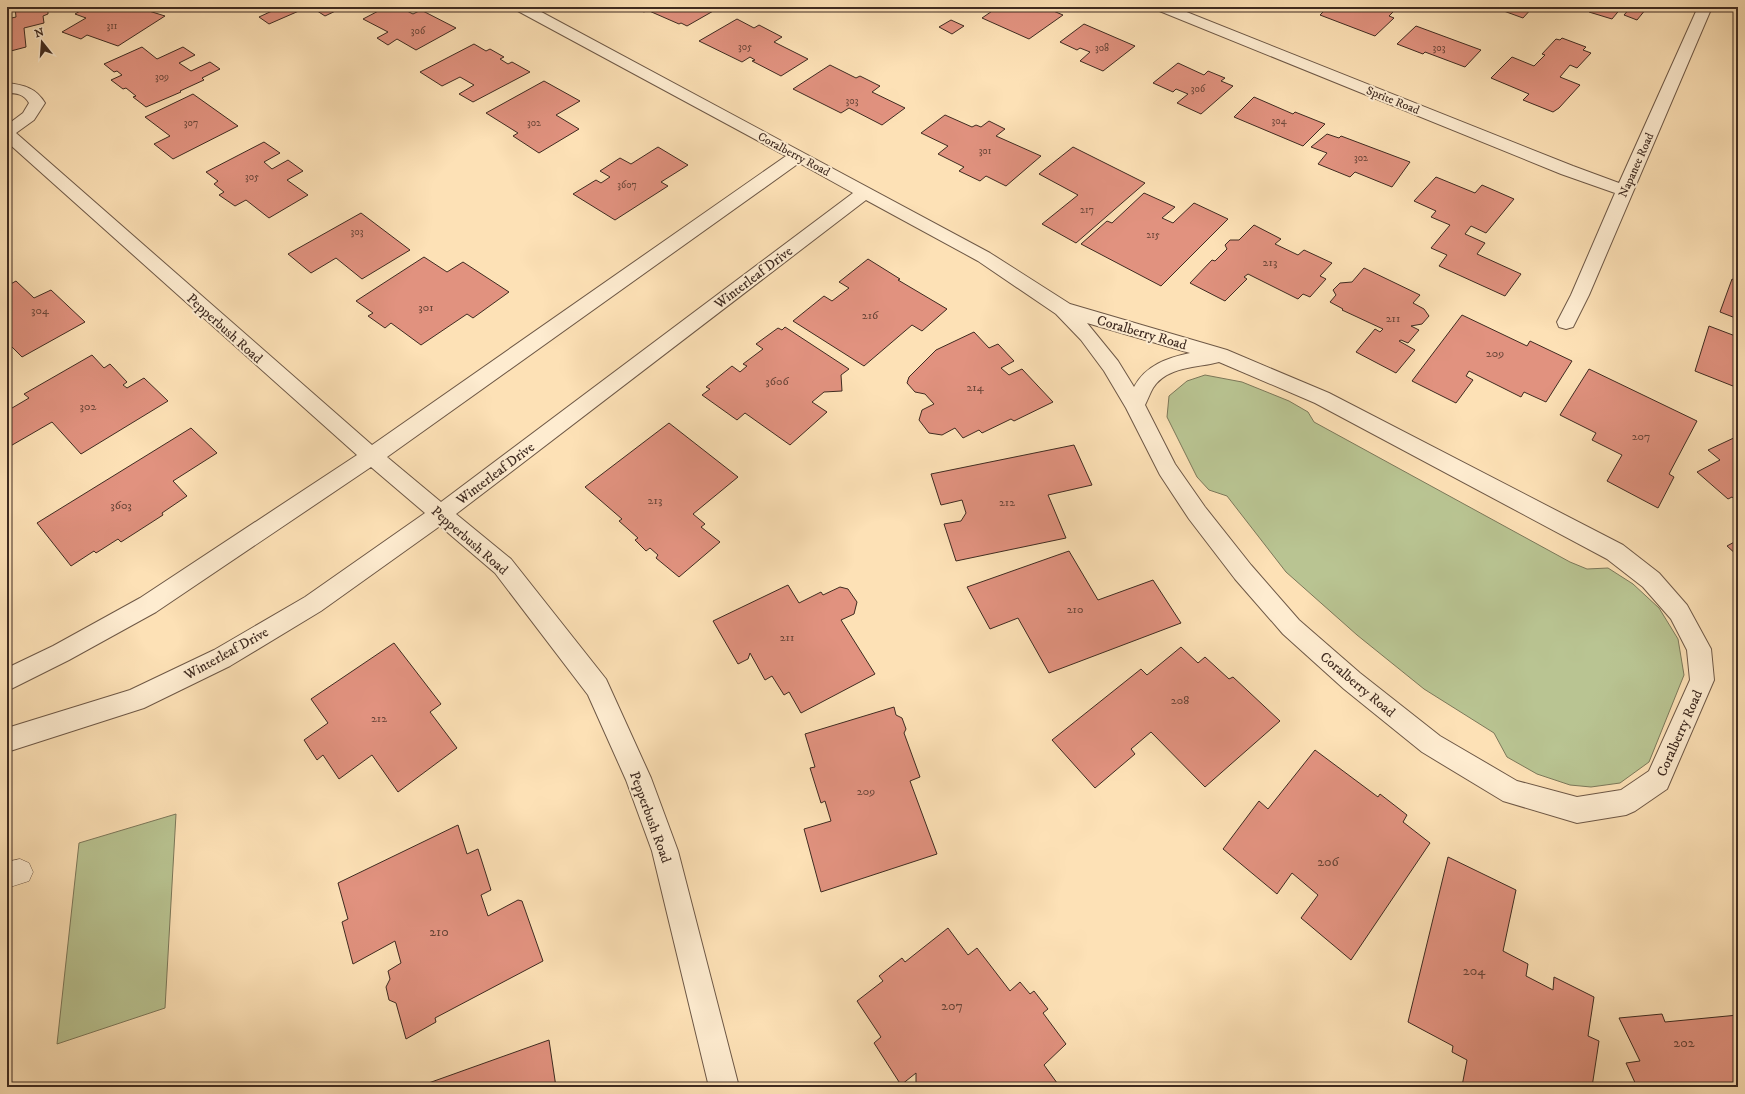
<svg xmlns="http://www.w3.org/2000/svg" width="1745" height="1094" font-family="'IM FELL DW Pica',serif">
	<rect width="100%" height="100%" fill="#fde1b6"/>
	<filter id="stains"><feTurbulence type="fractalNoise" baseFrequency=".005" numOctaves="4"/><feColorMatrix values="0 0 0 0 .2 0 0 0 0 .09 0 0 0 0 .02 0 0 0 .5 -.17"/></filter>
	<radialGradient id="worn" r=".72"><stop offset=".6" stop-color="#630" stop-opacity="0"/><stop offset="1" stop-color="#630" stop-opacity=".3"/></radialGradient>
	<path fill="#b9c492" stroke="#7c785a" d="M 1205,375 L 1242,382 L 1289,401 L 1308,412 L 1314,422 L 1570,562 L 1587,569 L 1608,568 L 1633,584 L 1659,608 L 1678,639 L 1684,675 L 1649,762 L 1620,783 L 1591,787 L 1570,785 L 1537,774 L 1507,757 L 1494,733 L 1424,689 L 1357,635 L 1286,572 L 1227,496 L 1209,490 L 1197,477 L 1167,417 L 1169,396 L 1187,381 Z
		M 176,814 L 165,1008 L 57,1044 L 79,843 Z"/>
	<path fill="#e1927f" stroke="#3f2b21" d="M 15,7 L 51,7 L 51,9 L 48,10 L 48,14 L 43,16 L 44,23 L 24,28 L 26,47 L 7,52 L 7,19 L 16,17 Z
		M 87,7 L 136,7 L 165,16 L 118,46 L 87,35 L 81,39 L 62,32 L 86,18 L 75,14 Z
		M 265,7 L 308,7 L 269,24 L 259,17 L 272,11 Z
		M 311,7 L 344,7 L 325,16 Z
		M 386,7 L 399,7 L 413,14 L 421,10 L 456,28 L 416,50 L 397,39 L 388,45 L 377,38 L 388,32 L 363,19 Z
		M 635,7 L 708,7 L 715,10 L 687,26 L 681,23 L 679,24 L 647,10 L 644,12 Z
		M 948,7 L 964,7 L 957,11 Z
		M 998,7 L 1050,7 L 1053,9 L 1051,10 L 1063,15 L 1029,39 L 982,18 Z
		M 1328,7 L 1384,7 L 1394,11 L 1389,16 L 1394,18 L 1375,36 L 1320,15 Z
		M 1504,7 L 1533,7 L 1523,18 L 1501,10 Z
		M 1593,7 L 1622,7 L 1612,19 L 1589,12 Z
		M 1631,7 L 1641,7 L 1646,9 L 1637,20 L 1624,15 Z
		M 737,19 L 754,28 L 759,25 L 782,37 L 774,42 L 808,59 L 781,76 L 752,61 L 755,60 L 750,57 L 742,62 L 699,41 Z
		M 951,20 L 964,26 L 952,34 L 939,27 Z
		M 1084,24 L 1135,46 L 1103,71 L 1080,61 L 1090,52 L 1080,48 L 1077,50 L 1060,42 Z
		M 1416,26 L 1481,50 L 1465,67 L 1425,52 L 1423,54 L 1397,44 Z
		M 1562,38 L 1586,47 L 1583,50 L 1591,53 L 1577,68 L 1570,65 L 1560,77 L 1580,85 L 1559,108 L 1553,112 L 1523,100 L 1529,94 L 1491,78 L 1512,57 L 1534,66 L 1545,55 L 1542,54 L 1556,39 L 1560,40 Z
		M 474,44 L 486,51 L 490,49 L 504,57 L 500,59 L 508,64 L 512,62 L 530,72 L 473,102 L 459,94 L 474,85 L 460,77 L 442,86 L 420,72 Z
		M 142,47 L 157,59 L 183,47 L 195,55 L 179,63 L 191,71 L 210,62 L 220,69 L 202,78 L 204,80 L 180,91 L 181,92 L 146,107 L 133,97 L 136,96 L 126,88 L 123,89 L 111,80 L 122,75 L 117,71 L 114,72 L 104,64 Z
		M 1178,63 L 1204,75 L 1208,71 L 1225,78 L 1221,81 L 1233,86 L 1201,114 L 1177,103 L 1188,94 L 1176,89 L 1173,92 L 1153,83 Z
		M 830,65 L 856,78 L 860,76 L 880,86 L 872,92 L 905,108 L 882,125 L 849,108 L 841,113 L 793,89 Z
		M 544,81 L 580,101 L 556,115 L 579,129 L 539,153 L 513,136 L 518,133 L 486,113 Z
		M 193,94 L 238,126 L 173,159 L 154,144 L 170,136 L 145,117 Z
		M 1254,97 L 1293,114 L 1295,112 L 1325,124 L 1303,146 L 1234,117 Z
		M 945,115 L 972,127 L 976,125 L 981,127 L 989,121 L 1005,129 L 996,136 L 1041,156 L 1006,186 L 986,176 L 980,181 L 959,171 L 964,167 L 938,154 L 948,146 L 921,133 Z
		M 1327,134 L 1339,138 L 1341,136 L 1410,162 L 1392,187 L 1355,172 L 1350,177 L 1318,164 L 1327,153 L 1311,147 Z
		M 264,142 L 280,153 L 264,162 L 272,169 L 288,160 L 303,171 L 287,180 L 308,195 L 269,218 L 246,200 L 235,206 L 219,195 L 224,192 L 214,184 L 218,181 L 206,172 Z
		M 658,147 L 688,165 L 661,182 L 668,186 L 615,220 L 573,194 L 596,180 L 601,183 L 610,177 L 600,171 L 620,158 L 631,164 Z
		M 1073,147 L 1145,183 L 1076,243 L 1042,224 L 1078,195 L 1039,174 Z
		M 1436,177 L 1475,193 L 1482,185 L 1514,199 L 1486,233 L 1471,226 L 1465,234 L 1485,243 L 1477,254 L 1521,274 L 1505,296 L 1439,266 L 1447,255 L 1431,248 L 1450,225 L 1431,217 L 1436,211 L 1414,201 Z
		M 1144,193 L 1175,207 L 1162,218 L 1173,223 L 1194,203 L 1228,219 L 1161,286 L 1081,244 L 1107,221 L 1112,223 Z
		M 361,213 L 410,250 L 362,279 L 336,258 L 311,273 L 288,254 Z
		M 1254,225 L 1281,239 L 1275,244 L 1298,255 L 1304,250 L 1332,263 L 1320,276 L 1326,279 L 1310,297 L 1303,294 L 1298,299 L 1248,274 L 1244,277 L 1247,279 L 1225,301 L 1190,283 L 1212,260 L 1215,261 L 1227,249 L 1225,245 L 1230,240 L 1239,240 Z
		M 424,257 L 447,272 L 463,262 L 509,292 L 473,318 L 467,314 L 421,345 L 391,323 L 385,328 L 368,316 L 373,313 L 356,301 Z
		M 868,259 L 900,279 L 898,280 L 947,309 L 922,331 L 912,325 L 864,366 L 793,321 L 824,296 L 832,301 L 849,288 L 839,282 Z
		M 1364,268 L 1420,295 L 1413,303 L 1424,309 L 1429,316 L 1422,324 L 1411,326 L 1419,330 L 1408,343 L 1401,340 L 1399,341 L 1415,350 L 1396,373 L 1356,352 L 1375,329 L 1380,332 L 1383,329 L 1342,310 L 1343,309 L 1330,302 L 1336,295 L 1333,290 L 1340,283 L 1352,282 Z
		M 1732,279 L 1738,282 L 1738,319 L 1720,312 Z
		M 16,281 L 34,298 L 51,290 L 85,322 L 22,357 L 7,342 L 7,286 Z
		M 1462,315 L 1527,346 L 1530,341 L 1572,361 L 1546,402 L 1524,392 L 1521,397 L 1469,371 L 1466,376 L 1473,380 L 1456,403 L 1412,381 Z
		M 1709,326 L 1738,337 L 1738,388 L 1695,371 Z
		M 785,327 L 849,369 L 841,375 L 842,391 L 824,392 L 812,402 L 827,412 L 790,445 L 745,413 L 737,420 L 702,395 L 710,389 L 706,387 L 732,366 L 740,372 L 747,366 L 743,364 L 763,349 L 756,344 L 778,328 L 782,330 Z
		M 974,332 L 989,348 L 998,344 L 1014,361 L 1001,368 L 1009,375 L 1022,369 L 1053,402 L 1014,421 L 1011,419 L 982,433 L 979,430 L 963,438 L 955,428 L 942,435 L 929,433 L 919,420 L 922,410 L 934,404 L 925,394 L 915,392 L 907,383 L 909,377 L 936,350 Z
		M 92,355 L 104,368 L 110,364 L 127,382 L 123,385 L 127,388 L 144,378 L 168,401 L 81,454 L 52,422 L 7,448 L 7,411 L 29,398 L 24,394 Z
		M 1589,369 L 1697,421 L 1669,474 L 1674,477 L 1658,508 L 1607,481 L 1622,455 L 1592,440 L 1596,433 L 1560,415 Z
		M 669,423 L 738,477 L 693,514 L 705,524 L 701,527 L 720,542 L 679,577 L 656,558 L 658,555 L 650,548 L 646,551 L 635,540 L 638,538 L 619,521 L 622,519 L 585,487 Z
		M 191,428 L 217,453 L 173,481 L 187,496 L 162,513 L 163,515 L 121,542 L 118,539 L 96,553 L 94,551 L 71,566 L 37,523 Z
		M 1738,436 L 1738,502 L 1732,497 L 1728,499 L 1697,472 L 1720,460 L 1708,450 Z
		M 1074,445 L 1092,485 L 1048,495 L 1066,538 L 956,561 L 944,524 L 961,521 L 966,513 L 962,500 L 941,505 L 931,474 Z
		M 1738,540 L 1738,556 L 1727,546 Z
		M 1069,551 L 1098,600 L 1153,580 L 1181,623 L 1049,673 L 1018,618 L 990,629 L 967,587 Z
		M 788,585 L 799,603 L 821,592 L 823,595 L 840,587 L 848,589 L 857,602 L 854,614 L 841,620 L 875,674 L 801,713 L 789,692 L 784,695 L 772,676 L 765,680 L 750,653 L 748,659 L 738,664 L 713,621 Z
		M 394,643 L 441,704 L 430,712 L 457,748 L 398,792 L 372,755 L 339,779 L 323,755 L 317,760 L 304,740 L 328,723 L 311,699 Z
		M 1181,647 L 1198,663 L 1205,657 L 1229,679 L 1233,677 L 1280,721 L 1205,787 L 1151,732 L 1131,749 L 1135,754 L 1095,788 L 1052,740 L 1141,669 L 1147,675 Z
		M 894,707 L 896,715 L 902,718 L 906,729 L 904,733 L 920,777 L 910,781 L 937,854 L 821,892 L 804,829 L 831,821 L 825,801 L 821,803 L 810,768 L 815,767 L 805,734 Z
		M 1315,750 L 1378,797 L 1380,794 L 1407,815 L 1403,822 L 1430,843 L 1351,960 L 1301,918 L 1318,895 L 1292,873 L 1277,894 L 1223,849 L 1259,801 L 1268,809 Z
		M 458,825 L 467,854 L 478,849 L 491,890 L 481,895 L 488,916 L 518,900 L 522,901 L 543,961 L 435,1018 L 436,1022 L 406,1039 L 396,1003 L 389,1000 L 386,987 L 390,979 L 388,971 L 401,963 L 395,941 L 353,964 L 342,922 L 348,919 L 338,883 Z
		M 1448,857 L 1516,890 L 1503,951 L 1528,964 L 1526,976 L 1553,990 L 1554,977 L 1594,997 L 1588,1036 L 1599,1041 L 1592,1087 L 1527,1087 L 1521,1084 L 1521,1087 L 1465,1087 L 1462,1086 L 1467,1060 L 1452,1052 L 1453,1046 L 1408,1022 Z
		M 948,928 L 968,955 L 977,948 L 1010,991 L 1020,982 L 1030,994 L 1034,991 L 1048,1009 L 1043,1013 L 1066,1044 L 1044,1065 L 1060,1087 L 916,1087 L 916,1073 L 901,1085 L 874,1043 L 881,1037 L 857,1001 L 883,981 L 879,976 L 902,958 L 905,962 Z
		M 1662,1014 L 1665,1022 L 1738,1015 L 1738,1087 L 1637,1087 L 1626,1063 L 1640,1061 L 1619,1018 Z
		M 549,1040 L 556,1087 L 421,1087 L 423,1085 Z"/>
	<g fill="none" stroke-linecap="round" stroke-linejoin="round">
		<g stroke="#6e5846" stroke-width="1">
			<path id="service" d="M 20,859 L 29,863 L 33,872 L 29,881 L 7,888 L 7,862 Z"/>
		</g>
		<g stroke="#6e5846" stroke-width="2">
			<path id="minor" d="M 514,7 L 532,7 L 990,253 L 1070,304 L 1227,350 L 1329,393 L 1623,545 L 1659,573 L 1687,605 L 1711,649 L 1714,680 L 1667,789 L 1635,811 L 1626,815 L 1577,823 L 1503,801 L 1422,752 L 1344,689 L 1283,634 L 1235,579 L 1189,519 L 1160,475 L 1126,408 L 1104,371 L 1081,340 L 1056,314 L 978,261 L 866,200 L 456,514 L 511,559 L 606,679 L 651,778 L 678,851 L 739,1087 L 709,1087 L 652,851 L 626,780 L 588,695 L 495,573 L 440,526 L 321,611 L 230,666 L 144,708 L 7,752 L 7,728 L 130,690 L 214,650 L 305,597 L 425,513 L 371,467 L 156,612 L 69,660 L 7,691 L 7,668 L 53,646 L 140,598 L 357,455 L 7,142 L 7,125 L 23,113 L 29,103 C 24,94 17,93 7,93 L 7,83 C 24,85 36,88 45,103 L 34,120 L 16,133 L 372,445 L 786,156 L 516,10 ZM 799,163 L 853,193 L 441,502 L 387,457 ZM 1087,323 L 1190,353 C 1167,358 1146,365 1134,387 L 1118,361 ZM 1219,362 L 1315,403 L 1607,559 L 1643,587 L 1671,619 L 1687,650 L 1690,680 L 1649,771 L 1621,790 L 1577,797 L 1517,781 L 1440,736 L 1360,673 L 1299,620 L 1251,565 L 1205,507 L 1175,464 L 1145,405 C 1148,399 1150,393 1153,388 C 1167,366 1197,368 1219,362 Z
				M 1155,7 L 1174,7 L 1573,166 L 1619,183 L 1698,7 L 1712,7 L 1589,295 L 1573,327 L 1566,329 L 1559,327 L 1557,322 L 1571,295 L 1615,193 L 1561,174 L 1157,10 Z"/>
		</g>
		<use href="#service" fill="#feecd0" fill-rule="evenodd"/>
		<use href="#minor" fill="#feecd0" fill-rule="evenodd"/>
	</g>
	<g text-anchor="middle" stroke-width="4" stroke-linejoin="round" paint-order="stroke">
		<g font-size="10" fill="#684538">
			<text x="112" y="29">311</text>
			<text x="418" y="34">306</text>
			<text x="745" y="50">305</text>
			<text x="1102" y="51">308</text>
			<text x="1439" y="51">303</text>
			<text x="162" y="80">309</text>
			<text x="1198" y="92">306</text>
			<text x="852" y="104">303</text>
			<text x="1279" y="124">304</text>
			<text x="191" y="126">307</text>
			<text x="534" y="126">302</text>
			<text x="985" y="154">301</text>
			<text x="1361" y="161">302</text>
			<text x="252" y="180">305</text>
			<text x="627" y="188">3607</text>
			<text x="1087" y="213">217</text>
			<text x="357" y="235">303</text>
			<text x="1153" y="238">215</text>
		</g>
		<g font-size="12" fill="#3f2b21" stroke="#feecd0">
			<text transform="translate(1393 100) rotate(22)" y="4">Sprite Road</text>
			<text transform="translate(794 154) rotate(28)" y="4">Coralberry Road</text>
			<text transform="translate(1636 165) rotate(-66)" y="4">Napanee Road</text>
		</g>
		<g font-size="12" fill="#684538">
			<text x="1270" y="266">213</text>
			<text x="426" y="311">301</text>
			<text x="40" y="314">304</text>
			<text x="870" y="319">216</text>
			<text x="1393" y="322">211</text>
			<text x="1495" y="357">209</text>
			<text x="777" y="385">3606</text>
			<text x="975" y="391">214</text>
			<text x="88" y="410">302</text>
			<text x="1641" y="440">207</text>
			<text x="655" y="504">213</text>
			<text x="1007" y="506">212</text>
			<text x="121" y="509">3603</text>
			<text x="1075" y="613">210</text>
			<text x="787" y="641">211</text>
			<text x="1180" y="704">208</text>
			<text x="379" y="722">212</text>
			<text x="866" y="795">209</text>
		</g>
		<g font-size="14" fill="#3f2b21" stroke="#feecd0">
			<text transform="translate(753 277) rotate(-37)" y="5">Winterleaf Drive</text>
			<text transform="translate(225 328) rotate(42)" y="5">Pepperbush Road</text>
			<text transform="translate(1142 332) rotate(16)" y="5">Coralberry Road</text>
			<text transform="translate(495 473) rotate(-37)" y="5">Winterleaf Drive</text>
			<text transform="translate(470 540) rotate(41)" y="5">Pepperbush Road</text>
			<text transform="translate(226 653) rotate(-29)" y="5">Winterleaf Drive</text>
			<text transform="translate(1358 684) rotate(40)" y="5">Coralberry Road</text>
			<text transform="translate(1679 733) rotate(-66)" y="5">Coralberry Road</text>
			<text transform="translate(651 817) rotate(70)" y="5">Pepperbush Road</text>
		</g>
		<g font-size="14" fill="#684538">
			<text x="1328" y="866">206</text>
			<text x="439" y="936">210</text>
			<text x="1474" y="975">204</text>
			<text x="952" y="1010">207</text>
			<text x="1684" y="1047">202</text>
		</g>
	</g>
	<rect width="1745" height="1094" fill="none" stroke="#fde1b6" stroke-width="24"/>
	<rect x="8" y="8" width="1729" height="1078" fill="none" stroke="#3f2b21" stroke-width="2"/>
	<rect x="12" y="12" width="1721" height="1070" fill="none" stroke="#3f2b21"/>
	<g transform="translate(42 42) rotate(343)" stroke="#feecd0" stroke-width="3" paint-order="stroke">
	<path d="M0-3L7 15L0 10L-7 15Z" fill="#3f2b21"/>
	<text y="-6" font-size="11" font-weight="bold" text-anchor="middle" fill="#3f2b21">N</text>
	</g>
	<rect width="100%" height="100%" filter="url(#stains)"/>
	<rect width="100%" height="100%" fill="url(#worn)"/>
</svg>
